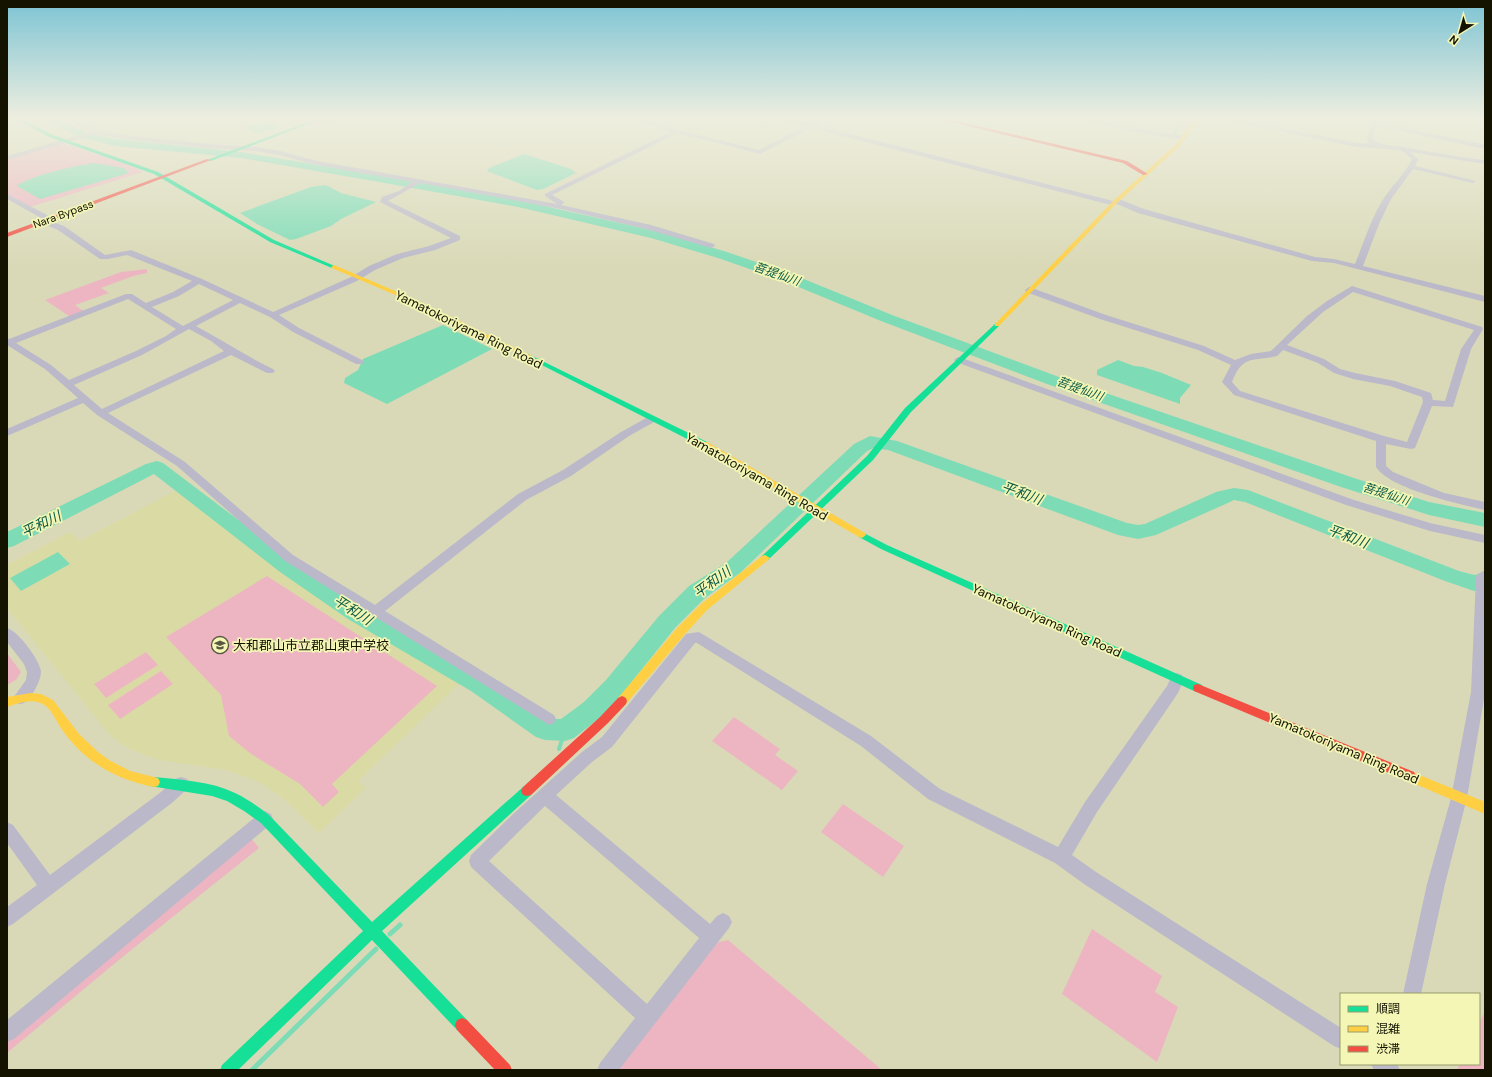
<svg xmlns="http://www.w3.org/2000/svg" width="1492" height="1077" font-family="'DM Sans','Noto Sans JP',sans-serif">
	<rect width="100%" height="100%" fill="#d9d9b7"/>
	<path fill="#dadba4" d="M 184,486 L 275,564 L 461,682 L 358,781 L 365,788 L 319,833 L 283,798 L 257,781 L 226,770 L 159,760 L 132,750 L 120,743 L 110,735 L 7,608 L 7,565 L 68,533 L 72,533 L 80,541 Z"/>
	<path fill="#edb5c1" d="M 62,143 L 133,166 L 143,172 L 30,207 L 7,194 L 7,159 Z
		M 147,269 L 147,273 L 133,276 L 101,288 L 109,293 L 75,305 L 86,313 L 72,318 L 45,300 L 121,272 Z
		M 267,576 L 437,686 L 332,784 L 339,792 L 323,807 L 300,784 L 251,754 L 229,736 L 221,695 L 166,637 Z
		M 146,652 L 158,665 L 106,698 L 94,684 Z
		M 7,653 L 21,672 L 16,680 L 7,685 Z
		M 161,671 L 173,684 L 120,719 L 108,705 Z
		M 734,717 L 780,749 L 775,755 L 798,771 L 782,790 L 712,741 Z
		M 843,804 L 904,846 L 883,877 L 821,832 Z
		M 251,838 L 259,848 L 120,959 L 7,1053 L 7,1038 Z
		M 1092,929 L 1162,976 L 1155,992 L 1178,1007 L 1157,1062 L 1062,994 Z
		M 728,940 L 882,1070 L 618,1070 L 715,943 Z
		M 1485,1011 L 1485,1070 L 1457,1070 L 1460,1064 L 1479,1064 L 1479,1024 Z"/>
	<path fill="#7ddcb6" d="M 269,121 L 280,127 L 259,134 L 242,127 Z
		M 524,154 L 571,169 L 576,173 L 543,189 L 537,190 L 487,171 L 489,168 Z
		M 94,163 L 124,168 L 129,173 L 40,199 L 17,186 C 29,176 77,165 94,163 Z
		M 326,185 L 341,193 L 376,202 L 341,219 L 331,226 L 296,239 L 290,240 L 257,224 L 240,213 L 311,187 Z
		M 443,325 L 492,349 L 387,404 L 344,383 L 345,378 L 358,370 L 363,359 Z
		M 1118,360 L 1134,366 L 1143,367 L 1162,373 L 1191,385 L 1180,398 L 1180,404 L 1097,375 L 1097,370 Z
		M 58,552 L 70,564 L 21,591 L 10,578 Z"/>
	<g fill="none" stroke-linecap="round" stroke-linejoin="round">
		<path stroke="#7ddcb6" stroke-width="2" d="M 1173,137 L 1178,126 L 1187,118"/>
		<path stroke="#7ddcb6" stroke-width="4" d="M 559,749 L 565,730"/>
		<path stroke="#7ddcb6" stroke-width="5" d="M 390,934 L 400,925
			M 252,1070 L 376,949"/>
		<path fill="#7ddcb6" fill-rule="evenodd" d="M 41,118 L 55,118 L 87,133 L 115,139 L 241,152 L 379,175 L 518,200 L 660,232 L 727,252 L 794,275 L 892,315 L 1059,377 L 1354,478 L 1429,502 L 1485,513 L 1485,527 L 1429,515 L 1341,487 L 1047,384 L 881,321 L 784,281 L 718,258 L 651,238 L 518,207 L 379,182 L 241,158 L 115,146 L 80,137 Z
			M 870,436 L 897,441 L 1127,523 L 1138,525 L 1145,524 L 1216,492 L 1234,488 L 1248,490 L 1459,571 L 1474,575 L 1485,573 L 1485,589 L 1474,591 L 1445,581 L 1245,502 L 1234,500 L 1230,502 L 1156,535 L 1138,539 L 1118,535 L 888,450 L 873,448 L 866,452 L 740,573 L 705,598 L 675,628 L 622,694 L 602,716 L 574,738 L 565,741 L 545,740 L 536,737 L 471,691 L 348,619 L 280,572 L 154,474 L 14,546 L 7,548 L 7,532 L 146,464 L 157,461 L 163,463 L 294,562 L 364,607 L 487,677 L 549,719 L 561,719 L 584,702 L 606,680 L 659,616 L 689,586 L 726,563 L 854,444 Z"/>
		<path stroke="#bbbb9c" stroke-width="6" stroke-dasharray="6 3.5" stroke-linecap="butt" d="M 325,118 L 335,122"/>
		<path fill="#bbb9c9" fill-rule="evenodd" d="M 61,118 L 70,118 L 98,130 L 124,135 L 209,144 L 255,147 L 280,151 L 317,161 L 557,204 L 545,196 L 545,194 L 670,132 L 630,118 L 641,118 L 678,130 L 759,150 L 805,126 L 778,118 L 790,118 L 810,124 L 820,118 L 828,118 L 816,125 L 1113,201 L 1119,199 L 1144,209 L 1315,257 L 1334,259 L 1355,264 C 1364,242 1371,218 1384,198 C 1393,184 1405,174 1412,159 L 1401,150 L 1357,147 L 1217,118 L 1231,118 L 1357,143 L 1370,144 L 1367,141 L 1371,122 L 1367,118 L 1374,118 L 1377,123 L 1478,143 L 1485,145 L 1485,149 L 1376,126 L 1373,140 C 1382,146 1392,145 1403,147 C 1430,152 1457,157 1485,160 L 1485,164 L 1410,152 L 1418,159 L 1415,166 L 1476,181 L 1473,183 L 1413,169 L 1391,199 L 1379,224 L 1363,266 L 1485,296 L 1485,302 L 1334,263 L 1312,261 L 1138,213 L 1117,204 L 1111,205 L 811,128 L 760,154 L 703,139 L 676,134 L 552,195 L 563,201 L 564,203 L 561,205 L 651,225 L 714,244 L 715,246 L 711,248 L 646,229 L 561,209 L 420,183 L 388,201 L 460,236 L 460,240 L 435,250 L 403,258 L 375,270 L 357,281 L 279,315 L 299,328 L 362,360 L 364,362 L 362,364 L 356,364 L 293,332 L 270,317 L 240,303 L 196,326 C 222,340 246,356 273,369 L 275,371 L 273,373 L 267,373 L 231,355 L 108,413 L 185,462 L 293,555 L 375,605 L 518,494 L 563,470 L 621,432 L 648,417 L 656,417 L 657,419 L 656,421 L 629,436 L 571,476 L 526,500 L 385,611 L 554,715 L 556,719 L 554,723 L 549,725 L 285,561 L 177,466 L 97,415 L 83,403 L 7,436 L 7,429 L 78,398 L 45,369 L 7,345 L 7,338 L 9,339 L 126,294 L 132,294 L 146,303 L 173,292 L 192,281 L 127,255 L 108,259 L 100,259 L 58,230 L 41,223 L 40,221 L 43,219 L 7,199 L 7,194 L 47,215 L 48,217 L 45,219 L 64,226 L 105,255 L 131,250 L 202,279 L 273,312 L 351,277 L 369,266 L 397,254 L 429,246 L 451,238 L 380,202 L 382,197 L 399,191 L 412,182 L 316,165 L 279,155 L 255,151 L 209,148 L 124,139 L 96,134 L 7,160 L 7,156 L 90,132 ZM 199,284 L 233,300 L 183,326 L 152,307 L 179,296 ZM 128,299 L 176,329 L 166,336 L 136,351 L 69,380 L 51,365 L 16,343 ZM 189,329 L 211,341 L 224,351 L 102,409 L 74,385 L 142,355 Z
			M 1078,118 L 1091,118 L 1129,127 L 1184,136 L 1187,138 L 1184,140 L 1129,131 Z
			M 1352,286 L 1482,327 L 1483,329 L 1471,349 L 1453,407 L 1432,406 L 1415,448 L 1411,449 L 1386,444 L 1386,466 L 1393,472 L 1444,493 L 1485,502 L 1485,510 C 1459,504 1390,489 1376,467 L 1376,441 L 1234,395 L 1222,382 L 1231,365 L 1198,350 L 1100,319 L 1026,292 L 1025,290 L 1029,287 L 1032,288 L 1106,315 L 1204,346 L 1235,360 L 1251,354 L 1271,351 L 1307,316 L 1327,301 ZM 1353,292 L 1474,330 L 1461,349 L 1445,401 L 1433,400 L 1431,393 L 1395,381 L 1355,373 L 1340,369 L 1324,359 L 1287,345 L 1323,312 ZM 1283,350 L 1318,363 L 1334,373 L 1353,379 L 1390,386 L 1422,397 L 1423,402 L 1407,442 L 1384,436 L 1240,391 L 1232,382 C 1243,354 1253,362 1277,356 Z
			M 959,357 L 1354,500 L 1430,523 L 1485,535 L 1485,543 L 1430,531 L 1346,505 L 956,362 L 954,360 L 956,358 Z
			M 1485,570 L 1485,693 L 1467,798 L 1445,884 L 1421,994 L 1403,994 L 1427,884 L 1451,798 L 1471,692 L 1476,577 L 1478,574 Z
			M 7,628 C 18,631 39,659 41,671 C 42,679 30,703 21,704 C 19,704 17,703 15,702 L 13,698 L 26,680 L 27,672 L 24,664 L 7,642 Z
			M 699,632 L 871,736 L 940,789 L 1058,847 L 1085,802 L 1167,686 L 1172,675 L 1177,673 L 1182,675 L 1184,679 L 1178,693 L 1097,812 L 1072,855 L 1096,872 L 1341,1028 L 1341,1049 L 1334,1046 L 1084,884 L 1055,863 L 928,799 L 861,746 L 697,643 L 695,643 L 612,747 L 592,762 L 556,795 L 710,924 L 717,916 L 723,913 L 729,916 L 732,922 L 729,928 L 619,1070 L 597,1070 L 600,1063 L 635,1018 L 471,867 L 469,861 L 471,855 L 512,815 L 582,752 L 602,737 L 686,634 ZM 545,806 L 699,938 L 647,1004 L 489,861 Z
			M 181,777 L 187,779 L 189,784 L 187,789 L 173,802 L 13,924 L 7,927 L 7,907 L 37,885 L 7,843 L 7,822 L 13,825 L 50,875 L 161,792 L 175,779 Z
			M 265,811 L 271,814 L 273,819 L 271,824 L 14,1039 L 7,1042 L 7,1020 L 259,814 Z
			M 1371,1064 L 1397,1064 L 1400,1070 L 1374,1070 Z"/>
		<path fill="#16e098" fill-rule="evenodd" d="M 14,118 L 20,118 L 53,135 L 158,172 L 274,240 L 337,267 L 332,268 L 270,242 L 154,174 L 49,137 Z
			M 318,118 L 325,118 L 211,161 L 207,160 Z
			M 997,323 L 999,324 L 999,326 L 911,412 L 873,460 L 768,560 L 762,560 L 760,558 L 762,556 L 867,456 L 905,408 L 995,324 Z
			M 528,354 L 707,442 L 708,444 L 707,446 L 701,446 L 526,357 L 526,355 Z
			M 862,532 L 887,545 L 1202,685 L 1203,688 L 1202,691 L 1198,692 L 1194,691 L 881,549 L 859,537 L 858,535 L 859,533 Z
			M 154,777 C 182,780 210,781 235,793 C 248,799 258,807 269,815 L 372,922 L 523,787 L 527,786 L 531,787 L 533,791 L 531,795 L 382,931 L 467,1020 L 469,1025 L 467,1030 L 462,1032 L 457,1030 L 372,940 L 238,1070 L 220,1070 L 222,1065 L 363,931 L 261,823 L 244,811 L 227,801 L 212,796 L 150,786 L 148,782 L 150,778 Z"/>
		<path fill="#ffcf43" fill-rule="evenodd" d="M 1198,118 L 1203,118 L 1192,129 L 1181,145 L 1116,204 L 999,326 L 995,326 L 995,324 L 1112,202 L 1177,143 L 1188,127 Z
			M 334,265 L 416,300 L 532,356 L 530,357 L 526,357 L 412,302 L 332,268 L 331,267 Z
			M 701,442 L 707,442 L 865,533 L 866,535 L 862,538 L 859,537 L 701,446 L 700,444 Z
			M 765,555 L 770,558 L 768,560 L 707,610 L 685,634 L 626,704 L 622,706 L 618,704 L 617,701 L 618,698 L 677,628 L 701,604 L 762,556 Z
			M 31,693 L 41,694 L 53,700 L 79,734 L 98,752 L 109,760 L 130,771 L 158,778 L 160,782 L 158,786 L 154,787 C 117,780 85,762 63,731 C 56,722 53,710 43,704 C 32,698 18,703 7,707 L 7,697 Z
			M 1410,771 L 1485,802 L 1485,814 L 1406,780 L 1404,776 L 1406,772 Z"/>
		<path fill="#f24e42" fill-rule="evenodd" d="M 934,118 L 944,118 L 1127,161 L 1148,174 L 1143,175 L 1123,163 Z
			M 207,159 L 211,160 L 7,237 L 7,233 Z
			M 1198,684 L 1414,772 L 1416,776 L 1414,780 L 1410,781 L 1406,780 L 1194,691 L 1193,688 L 1194,685 Z
			M 622,696 L 626,698 L 627,701 L 626,704 L 608,723 L 531,795 L 527,796 L 523,795 L 521,791 L 523,787 L 600,717 L 618,698 Z
			M 462,1018 L 467,1020 L 510,1065 L 512,1070 L 495,1070 L 457,1030 L 455,1025 L 457,1020 Z"/>
	</g>
	<linearGradient id="sky" x2="0" y2="1"><stop stop-color="#7dc4d4"/><stop offset="0.44" stop-color="#eeeedf"/><stop offset="1" stop-color="#eeeedf" stop-opacity="0"/></linearGradient>
	<rect width="1492" height="269" fill="url(#sky)"/>
	<defs>
		<g id="school-ring" transform="scale(0.9)"><circle r="9.5" fill="#f3f6b5" stroke="#585840" stroke-width="1.5"/><path d="M0-5L7-2L0 1L-7-2ZM-4 1L0 2.5L4 1V4Q0 6-4 4Z" fill="#585840"/></g>
	</defs>
	<g fill-rule="evenodd">
		<use href="#school-ring" x="220" y="645"/>
	</g>
	<g text-anchor="middle" stroke-width="3.5" stroke-linejoin="round" paint-order="stroke">
		<g font-size="11" fill="#131300" stroke="#f3f6b5">
			<text transform="translate(63 214) rotate(-20)" y="4">Nara Bypass</text>
		</g>
		<g font-size="12" font-style="italic" fill="#0c5a45" stroke="#f3f6b5">
			<text transform="translate(777 274) rotate(19)" y="4">菩提仙川</text>
			<text transform="translate(1080 389) rotate(20)" y="4">菩提仙川</text>
			<text transform="translate(1386 494) rotate(18)" y="4">菩提仙川</text>
		</g>
		<g font-size="13" fill="#131300" stroke="#f3f6b5">
			<text transform="translate(469 329) rotate(26)" y="5">Yamatokoriyama Ring Road</text>
			<text transform="translate(757 476) rotate(30)" y="5">Yamatokoriyama Ring Road</text>
			<text transform="translate(1047 620) rotate(24)" y="5">Yamatokoriyama Ring Road</text>
			<text transform="translate(1344 748) rotate(23)" y="5">Yamatokoriyama Ring Road</text>
		</g>
		<g font-size="13" fill="#131300" stroke="#f3f6b5" text-anchor="start">
			<text x="233" y="650">大和郡山市立郡山東中学校</text>
		</g>
		<g font-size="14" font-style="italic" fill="#0c5a45" stroke="#f3f6b5">
			<text transform="translate(1022 493) rotate(20)" y="5">平和川</text>
			<text transform="translate(41 524) rotate(-26)" y="5">平和川</text>
			<text transform="translate(1348 536) rotate(21)" y="5">平和川</text>
			<text transform="translate(712 582) rotate(-36)" y="5">平和川</text>
			<text transform="translate(353 610) rotate(32)" y="5">平和川</text>
		</g>
	</g>
	<rect width="1492" height="1077" fill="none" stroke="#131300" stroke-width="16"/>
	<rect x="1340" y="993" width="140" height="72" fill="#f3f6b5" stroke="#999b6d"/>
	<rect x="1348" y="1006" width="20" height="6" fill="#16e098" stroke="#999b6d"/>
	<text x="1376" y="1013" font-size="12" fill="#131300">順調</text>
	<rect x="1348" y="1026" width="20" height="6" fill="#ffcf43" stroke="#999b6d"/>
	<text x="1376" y="1033" font-size="12" fill="#131300">混雑</text>
	<rect x="1348" y="1046" width="20" height="6" fill="#f24e42" stroke="#999b6d"/>
	<text x="1376" y="1053" font-size="12" fill="#131300">渋滞</text>
	<g transform="translate(1460 32) rotate(217)" stroke="#f3f6b5" stroke-width="3" paint-order="stroke">
	<path d="M0-3L7 15L0 10L-7 15Z" fill="#131300"/>
	<text y="-6" font-size="11" font-weight="bold" text-anchor="middle" fill="#131300">N</text>
	</g>
</svg>
